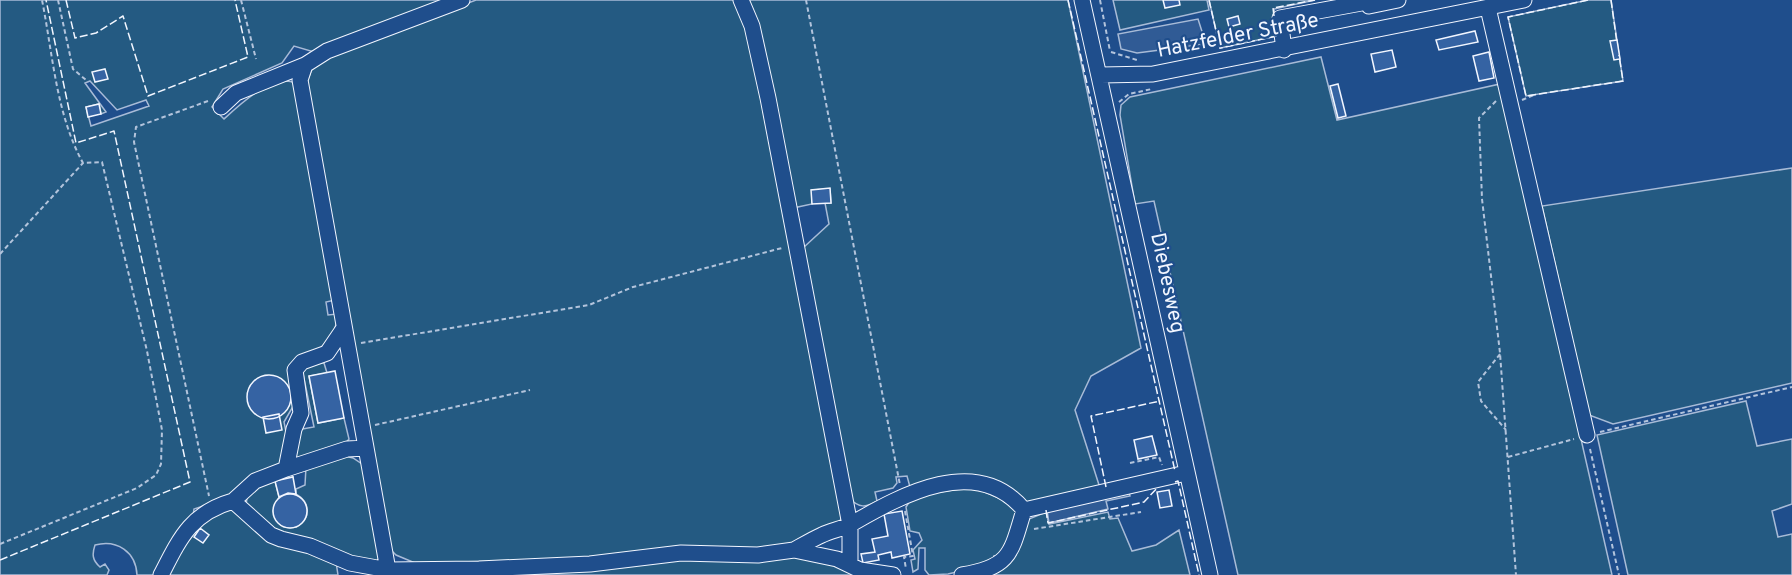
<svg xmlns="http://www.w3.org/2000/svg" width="1792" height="575" font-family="Overpass,sans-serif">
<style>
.green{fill:#245a82;stroke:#a8bbd7;stroke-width:1.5;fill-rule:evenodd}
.parking{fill:#305b95;stroke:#a8bbd7;stroke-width:1.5}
.building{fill:#3563a3;stroke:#f2f6ff;stroke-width:1.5}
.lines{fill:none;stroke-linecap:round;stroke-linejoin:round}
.minor-casing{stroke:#f2f6ff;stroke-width:17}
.path{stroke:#b3c4dc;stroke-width:2;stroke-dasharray:4.5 3;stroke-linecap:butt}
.minor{stroke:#1f4e8c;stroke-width:15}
.fence{stroke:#f2f6ff;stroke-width:1.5;stroke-dasharray:8 3;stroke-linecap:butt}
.labels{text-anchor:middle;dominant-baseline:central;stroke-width:4.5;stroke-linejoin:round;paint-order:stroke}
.street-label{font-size:21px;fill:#f2f6ff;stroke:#1f4e8c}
</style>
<rect width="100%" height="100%" fill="#1f4e8c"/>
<path class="green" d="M0 0H445L314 52 294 46 282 63 223 89 212 107 224 119C239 105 273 73 295 83L335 300 326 302 328 315 337 314C338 338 319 352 300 358L295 403 284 422 287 437 282 464 227 498 194 509 193 516 156 575H137C136 552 117 539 95 545 92 554 92 560 100 567L105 564 109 570 107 575H0ZM90 81 117 110 146 100 149 106 91 126 86 107 99 104 101 114 106 112 85 83Z
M476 0H736L746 24 843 515 838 524 790 545 755 550 581 559 415 563 396 555 390 549 307 82 312 69 326 57Z
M749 0H1068L1141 348 1091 376 1075 410 1100 488 1027 503 996 485 910 487 907 476 896 477 897 483 893 488 875 492 877 501C866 508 859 508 849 498L803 248 829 224 825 203H831L830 189 812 190V204L793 208Z
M1113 0H1207L1209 10 1120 30Z
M1209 0H1315L1274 9 1277 36 1220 48Z
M1588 0H1611L1623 81 1526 96 1508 17Z
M1321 57 1337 120 1500 84 1612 575H1238L1154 201 1135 204 1120 115 1121 105 1130 97Z
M1792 168V383L1613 424 1589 415 1542 206Z
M317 362 324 363 327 373 309 376 318 423 344 418 349 439 345 444 292 460 297 430 314 427 302 369Z
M1746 401 1757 446 1792 439V504L1772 511 1778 537 1792 534V575H1628L1597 435Z
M341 455 353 458 365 466 381 563 360 560 276 534 246 505 248 492 290 472 293 477 275 481 279 497 273 511C275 523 284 530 296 527 311 519 311 503 296 494V489L305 485 306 467Z
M973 487 1015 505 1018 522 1001 555 994 556 995 563 948 574 929 575 925 570V548H919L918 569 913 572 911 560 915 559 913 550 922 540 919 533 910 531 906 507 913 496Z
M228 509 239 511 336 562 338 575H165L200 521Z
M1046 512 1049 524 1108 512 1110 519 1118 518 1132 551 1156 545 1179 530 1190 575H979L992 572 1029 519Z
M802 557 869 575H429L676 558Z"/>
<path class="parking" d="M1198 19 1206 44 1137 53 1121 49 1118 34Z
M1129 492 1130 496 1106 501 1108 509 1049 523 1047 510Z"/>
<path class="building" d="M1163 0H1179L1180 5 1165 8Z
M1238 16 1240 24 1229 27 1227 19Z
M1475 31 1478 42 1439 50 1436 40Z
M1617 40 1620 59 1614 60 1610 41Z
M1392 50 1396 67 1375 72 1371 54Z
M1489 52 1494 78 1479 81 1473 56Z
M105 69 108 79 95 82 92 72Z
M1338 84 1346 116 1338 118 1330 86Z
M99 104 101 114 88 117 86 107Z
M830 188 831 203 812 204 811 190Z
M335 371 344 418 318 423 309 376Z
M247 397a22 22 0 1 1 44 0a22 22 0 1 1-44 0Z
M279 414 282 430 266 433 263 417Z
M1152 436 1157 455 1138 459 1134 440Z
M293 477 296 494 288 493 279 497 275 481Z
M1169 490 1172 506 1160 508 1157 492Z
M273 511a17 17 0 1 1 34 0a17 17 0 1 1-34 0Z
M902 511 910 554 892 558 891 552 878 555 879 560 863 563 861 554 875 552 872 539 888 536 884 514Z
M200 528 209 535 203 543 194 537Z"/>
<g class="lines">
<defs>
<path id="minor" d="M741 0 752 26 768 98 850 525V565
M1082 0 1210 575
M1488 8 1587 435
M1284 50 1280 18 1367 2 1369 6 1398 0
M305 65 300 80 388 570 479 569 590 564 681 553 758 555 794 550 837 559 860 570 893 575
M1101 75 1153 74 1524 0
M221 107 236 93 305 65 327 51 462 0
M344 328 327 353 302 362 295 370 301 413 294 429 286 469 255 481 233 501 271 535 281 539 310 546 350 563 388 570V575
M286 469 347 449 366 448
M794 550C803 545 813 539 822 535 832 530 843 529 853 523 902 495 977 453 1024 510
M161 575C180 538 191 513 233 501
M962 575C1011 567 1011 553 1024 510L1186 473"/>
</defs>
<use href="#minor" class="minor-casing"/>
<path class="path" d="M58 0 73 69 86 80
M241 0 256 59
M806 0 900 485
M1100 0 1110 51
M1111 52 1137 60
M1522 100 1534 95
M208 101 136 127 134 142 209 496
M1496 101 1479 118 1482 199 1500 353 1516 575
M1119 102 1129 94 1152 89
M0 254 83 163
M361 343 589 305 633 287 782 248
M1500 354 1478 382 1481 401 1506 430
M375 425 530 390
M1600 432 1792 387
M1590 449 1619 575
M1508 457 1574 439
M1130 463 1159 457 1162 465
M905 511 913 556 904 557 906 569
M1034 529 1141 512
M0 544 137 488 156 475 161 464 162 430 147 351 102 162 83 163C56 114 53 55 42 0"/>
<use href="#minor" class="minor"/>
<path class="fence" d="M66 0 75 38 96 33 123 16 148 96 248 57 235 0
M1068 0 1175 471
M1209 0 1220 48 1277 36V34
M1588 0 1508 17 1526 96 1623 81 1619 55
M1611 0 1617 43
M1274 16 1273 8 1315 0
M1175 482 1178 481 1199 575
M1106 487 1091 416 1160 401
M1046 510 1048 523 1144 502 1158 487
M0 560 190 482 114 131 76 143 46 0"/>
</g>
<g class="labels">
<g class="street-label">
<text transform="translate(1238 36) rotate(-11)">Hatzfelder Straße</text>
<text transform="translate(1167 283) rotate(78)">Diebesweg</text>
</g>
</g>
</svg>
